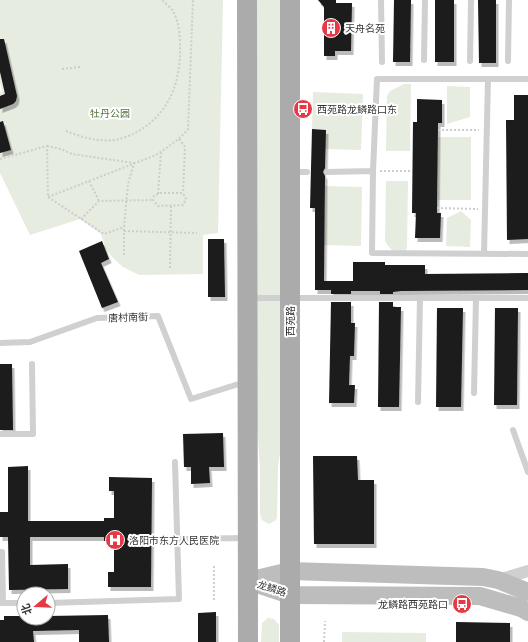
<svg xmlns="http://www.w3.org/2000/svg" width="528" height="642" font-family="Commissioner,'Noto Sans SC',sans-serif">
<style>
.green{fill:#e6ecdf}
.building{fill:#1a1a1a;filter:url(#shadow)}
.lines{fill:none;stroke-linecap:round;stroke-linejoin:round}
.path{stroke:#cdcdcd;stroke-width:2;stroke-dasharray:2 2;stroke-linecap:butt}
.service{stroke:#d0d0d0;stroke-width:6}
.minor{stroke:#d0d0d0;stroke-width:12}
.secondary{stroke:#bdbdbd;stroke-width:18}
.primary{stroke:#ababab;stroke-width:20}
.labels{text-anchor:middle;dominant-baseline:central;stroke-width:4;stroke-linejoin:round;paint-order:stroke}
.poi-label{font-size:10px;fill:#333;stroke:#fff;text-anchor:start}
.park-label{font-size:10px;fill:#56703f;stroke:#fff}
.street-label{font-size:10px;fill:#333;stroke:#fff}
</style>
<defs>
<filter id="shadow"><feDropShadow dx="2.5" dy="4" stdDeviation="0" flood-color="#0004"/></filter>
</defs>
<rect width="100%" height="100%" fill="#fff"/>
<path class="green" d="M0 0H223L218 233 203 235V274L139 275 123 267 113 258 106 249 101 234 80 219 30 235 0 173V92H2L0 82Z
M254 0H285L282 439 278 467 277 517 276 520 269 524 262 520 260 514V468L256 410Z
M404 84H411L410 151H386L387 96 390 91Z
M447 86 470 87V117L447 124Z
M313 92 363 94 361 150 325 149 326 130 312 129Z
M438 137H471V200H438Z
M386 181H408L407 249C396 255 391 251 385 241Z
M325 186 362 187 361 246 324 245Z
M461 211 471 220 470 247 446 246 447 218Z
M268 618 274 619 279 625V642H261L262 623Z
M342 632 426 633V642H342Z"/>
<path class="building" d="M318 0H336V3H352L351 51H335V56H324V7Z
M394 0H411L410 62H393Z
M435 0H454V62H435Z
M478 0H496V63H479Z
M0 39H4L17 96 16 101 13 104 0 109V96L5 94 0 72Z
M514 95H528V239L507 240 506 120H514Z
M417 99 442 100V123H438L437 213H441L440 238H415L416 213H412L413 122H417Z
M3 121 11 150 0 153V122Z
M312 129 326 130 325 168 323 172 325 176 324 281H353V262H385V265H425V274L528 273V290L401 291 393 292V294H380V291H351V294H331V290H315V208H310Z
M208 239H224L225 297H208Z
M102 241 109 259 101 263 118 302 102 308 79 251Z
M331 302H351V323H355L354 356H350L349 385H355L354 403H329Z
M379 302H393V307H401L399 407H378Z
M437 308H463L461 407H436Z
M495 308H518L517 405H494Z
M0 364H12L13 430H0Z
M223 433 224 467H209L210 483 191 484V467H184L183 434Z
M313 456H357L358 480H374V544H314Z
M28 466V521H104V518H114V491H109V477L152 478 151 587H108V572H114V541H104V537H30V565L68 564V589L9 590 8 537H0V512H8V467Z
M216 612V642H198V613Z
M108 615 109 642H79V630L33 631 34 642H0V620H4V616H24V618H48V616Z
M456 622 510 623V642H456Z"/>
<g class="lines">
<path class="path" d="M62 69 81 67
M438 130H479
M66 131C84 138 104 144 123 138 164 124 181 88 180 47 180 35 179 22 173 11 170 7 165 3 162 0
M179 139 185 147 183 193
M47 146 61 149 72 154 134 163 128 184 124 227V256
M0 159 47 146 48 197 104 234 124 227
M380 171H412
M89 181 99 201
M160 193H183L186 199 183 205 158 206 153 200 154 196Z
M158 194 161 152
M48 197 156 155C168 147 179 140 188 129L193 0
M437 208 478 209
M81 219 99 201 153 200
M124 231 197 233
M170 268 171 206
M214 600V566
M324 642 325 621"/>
<path class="service" d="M381 0 382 62
M424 60 425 0
M470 61 471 0
M508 61 509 0
M528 79H377L373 171 372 253 528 254
M293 172H307
M327 172 373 171
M484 254 488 79
M249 298H528
M0 343 30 342 97 318 158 316 191 399 245 382
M474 393 476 298
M418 402 420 298
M513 430 528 472
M0 434H33L32 364
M177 539 245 538
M0 552H2L3 603
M0 603H24
M48 603 179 599 175 462"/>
<path class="minor" d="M498 580 528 571"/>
<path class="secondary" d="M248 581 290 595 480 596 521 608 528 612
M248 581 290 571 483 577 498 580 528 592"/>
<path class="primary" d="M247 0 248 642
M290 642V0"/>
</g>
<defs>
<symbol id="building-disc" viewBox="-11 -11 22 22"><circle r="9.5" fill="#e63946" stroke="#fff"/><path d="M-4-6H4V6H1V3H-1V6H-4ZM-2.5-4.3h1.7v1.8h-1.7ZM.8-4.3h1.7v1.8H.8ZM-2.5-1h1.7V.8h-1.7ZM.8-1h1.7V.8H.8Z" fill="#fff"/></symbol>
<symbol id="bus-disc" viewBox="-11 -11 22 22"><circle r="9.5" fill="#e63946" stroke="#fff"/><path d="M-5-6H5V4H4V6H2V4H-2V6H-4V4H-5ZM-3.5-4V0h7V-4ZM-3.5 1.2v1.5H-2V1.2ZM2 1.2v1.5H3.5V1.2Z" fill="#fff"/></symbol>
<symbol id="hospital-disc" viewBox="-11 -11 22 22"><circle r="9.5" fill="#e63946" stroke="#fff"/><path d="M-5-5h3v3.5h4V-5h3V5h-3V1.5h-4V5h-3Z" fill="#fff"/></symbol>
</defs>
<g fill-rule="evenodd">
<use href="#building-disc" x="320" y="17" width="22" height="22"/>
<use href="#bus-disc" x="292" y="98" width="22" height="22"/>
<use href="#hospital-disc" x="104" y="529" width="22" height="22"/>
<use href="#bus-disc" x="451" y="593" width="22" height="22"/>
</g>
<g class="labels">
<g class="poi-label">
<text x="345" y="28">天舟名苑</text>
<text x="317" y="109">西苑路龙鳞路口东</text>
<text x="129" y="540">洛阳市东方人民医院</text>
<text x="448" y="604" text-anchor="end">龙鳞路西苑路口</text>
</g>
<g class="park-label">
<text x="110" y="113">牡丹公园</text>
</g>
<g class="street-label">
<text transform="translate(128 317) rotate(-2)">唐村南街</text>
<text transform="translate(290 321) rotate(-90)">西苑路</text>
<text transform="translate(272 588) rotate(18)">龙鳞路</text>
</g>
</g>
<g transform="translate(36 606) rotate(251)"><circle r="19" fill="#ffffff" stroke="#adadad"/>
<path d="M0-3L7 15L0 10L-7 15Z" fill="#e63946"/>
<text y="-6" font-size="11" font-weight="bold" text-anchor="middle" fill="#333333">北</text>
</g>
</svg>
